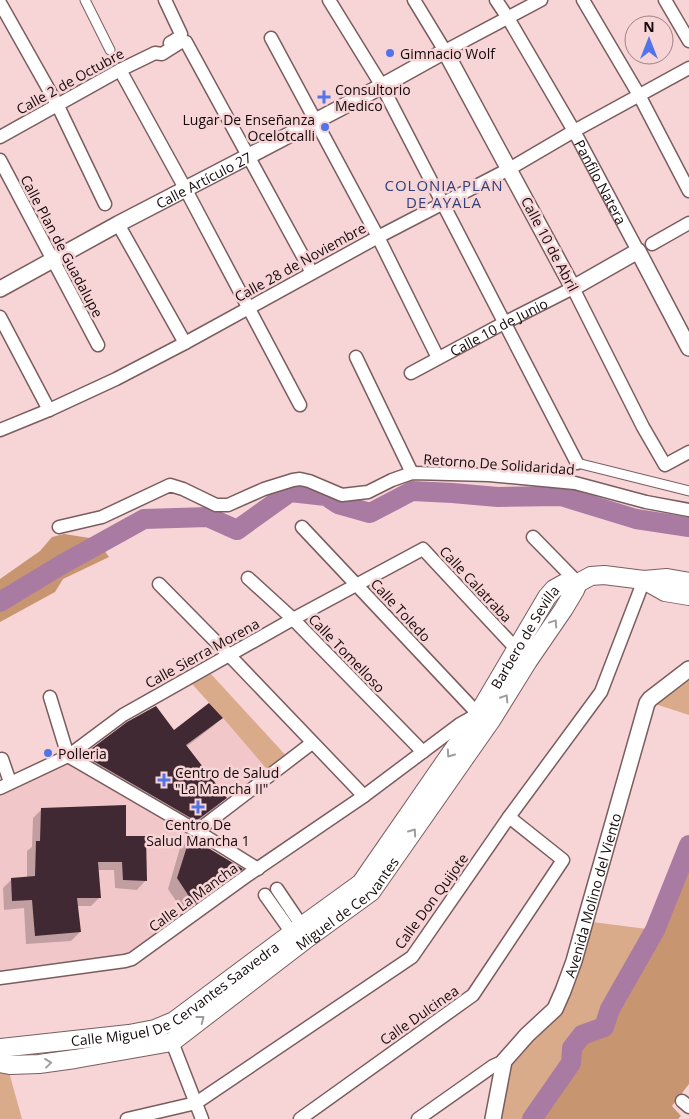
<svg xmlns="http://www.w3.org/2000/svg" width="689" height="1119" font-family="'Open Sans',sans-serif">
<style>
.built{fill:#f2c7c9}
.green{fill:#daab8b}
.forest{fill:#c89571}
.shadow{fill:#0003}
.lines{fill:none;stroke-linecap:round;stroke-linejoin:round}
.river{stroke:#a97ba2;stroke-width:20}
.building{fill:#412933}
.pedestrian-casing{stroke:#7b5d5f;stroke-width:11}
.minor-casing{stroke:#7b5d5f;stroke-width:15}
.tertiary-casing{stroke:#7b5d5f;stroke-width:18}
.secondary-casing{stroke:#7b5d5f;stroke-width:20}
.pedestrian{stroke:#fff;stroke-width:9}
.minor{stroke:#fff;stroke-width:12}
.tertiary{stroke:#fff;stroke-width:15}
.secondary{stroke:#fff;stroke-width:18}
.oneway{stroke:#a19d9d}
.poi-dot{fill:#5175e9;stroke:#f7d4d6;stroke-width:2}
.labels{text-anchor:middle;dominant-baseline:central;stroke-width:5;stroke-linejoin:round;paint-order:stroke}
.poi-label{font-size:14px;fill:#150a0b;stroke:#f7d4d6;text-anchor:start}
.street-label{font-size:14px;fill:#150a0b;stroke:#f7d4d6}
.neighbourhood-label{font-size:15px;letter-spacing:1px;fill:#2e417a;stroke:#f7d4d6}
</style>
<rect width="100%" height="100%" fill="#f7d4d6"/>
<path class="built" d="M223 718 271 774 231 803 186 745Z
M68 762 192 833 177 878 196 906 128 955 0 974V794Z"/>
<path class="green" d="M211 674 290 760 271 774 223 718 192 684Z
M689 676V715L652 703Z
M592 922 655 930 610 1009 604 1027 582 1035 572 1048 571 1063 532 1119H495L510 1062 562 1008Z
M0 1067 9 1072 22 1119H0Z"/>
<path class="forest" d="M64 534 96 539 109 557 63 579 55 592 0 622V579L40 551 52 537Z
M689 845V1084L672 1106 681 1116 678 1119H529L571 1063 572 1048 582 1035 604 1027 610 1009 655 930Z"/>
<path class="shadow" d="M222 718 212 727 186 747 225 798 215 808 186 830 74 765 84 756 128 723 173 731Z
M42 809 125 837 144 838 145 881 137 890 115 888 114 870H98L100 897 91 906H77L80 932 71 941 26 944 24 908 4 910 3 888 12 879 27 878V851L32 847 33 818Z
M191 838 241 869 231 879 184 913 168 889 180 848Z"/>
<g class="lines">
<path class="river" d="M0 602 61 565 144 519 208 517 237 530 290 492 326 496 338 504 370 513 412 491 452 493 498 497 561 496 636 519 689 527
M532 1119 571 1063 572 1048 582 1035 604 1027 610 1009 655 930 689 845"/>
</g>
<path class="building" d="M209 703 223 718 186 745 227 798 196 821 83 755 127 722 156 706 174 730Z
M126 805V836H146L147 881 123 880 122 862H98L101 898H77L81 932 35 936 32 900 12 901 11 878 35 876 36 841H40L41 808Z
M190 837 243 869 194 904 177 878Z"/>
<g class="lines">
<defs>
<path id="pedestrian" d="M85 0 110 50
M577 463 689 491"/>
<g id="minor">
<path d="M165 0 181 34 180 37 170 43"/>
<path d="M329 0 382 86 577 463"/>
<path d="M414 0 445 51 541 0"/>
<path id="s1" d="M496 0 508 18 574 131 638 251"/>
<path d="M583 0 639 95 689 191"/>
<path d="M665 0 689 41"/>
<path d="M0 3 58 106 105 204"/>
<path d="M271 38 378 237 438 358"/>
<path d="M120 70 186 190 300 405"/>
<path d="M0 137 120 70 155 53 162 54 181 42H186L312 273"/>
<path d="M0 160 98 345"/>
<path d="M118 224 185 343"/>
<path d="M652 244 689 223"/>
<path d="M0 317 49 410"/>
<path d="M356 357 412 473"/>
<path id="s2" d="M411 373 504 323 573 288 643 427 665 465 689 452"/>
<path d="M0 430 49 410 116 379 185 343 378 237 509 169 574 131 689 68"/>
<path d="M59 527 102 517 170 485 183 489 216 505H228L264 489 293 480 300 479 309 481 342 495 368 492 392 480 412 473 489 475 575 483 646 502 689 510"/>
<path d="M533 537 578 583"/>
<path d="M248 578 293 619 423 752"/>
<path d="M159 584 229 655 364 796"/>
<path d="M50 697 68 756 197 831 258 869"/>
<path d="M2 759 10 782"/>
<path d="M0 788 68 756 123 715 293 619 423 549 521 654"/>
<path d="M197 831 312 743"/>
<path d="M277 889 302 926"/>
<path d="M265 895 292 933"/>
<path d="M0 978 125 961 132 959 248 875 364 796 460 724 478 714 302 527"/>
<path d="M172 1042 202 1119"/>
<path d="M682 1101 689 1107"/>
<path d="M127 1119 196 1103 412 957 509 817 601 692 644 580"/>
<path d="M300 1119 473 995 563 860 509 817"/>
<path d="M418 1119 493 1066 504 1061"/>
</g>
<g id="tertiary">
<path id="s3" d="M0 289 118 224 249 156 382 86 445 51 573 288 638 251 689 348"/>
<path id="s4" d="M493 1119 504 1061 527 1035 555 1009 563 991 574 961 588 911 647 703 650 699 689 669"/>
</g>
<g id="secondary">
<path d="M644 580 665 592 689 596"/>
<path id="s5" d="M0 1048 129 1034 155 1029 174 1021 292 933 361 883 478 714 547 597 554 589 563 584 578 583 591 576 604 575 644 580 667 578 689 582"/>
<path id="s6" d="M0 1063 10 1065 39 1064 75 1059 172 1042 305 940 371 892 492 719 528 661 563 610 575 590 578 583"/>
</g>
</defs>
<use href="#pedestrian" class="pedestrian-casing"/>
<use href="#minor" class="minor-casing"/>
<use href="#tertiary" class="tertiary-casing"/>
<use href="#secondary" class="secondary-casing"/>
<use href="#pedestrian" class="pedestrian"/>
<use href="#minor" class="minor"/>
<use href="#tertiary" class="tertiary"/>
<use href="#secondary" class="secondary"/>
</g>
<defs><path id="oneway-chevron" d="M-2-3.5L2.5 0L-2 3.5" fill="none" stroke-width="1.6" stroke-linecap="round" stroke-linejoin="round" transform="scale(1.25)"/></defs>
<g class="oneway">
<use href="#oneway-chevron" transform="translate(554 623) rotate(-56)"/>
<use href="#oneway-chevron" transform="translate(505 698) rotate(-58)"/>
<use href="#oneway-chevron" transform="translate(450 754) rotate(125)"/>
<use href="#oneway-chevron" transform="translate(413 832) rotate(-55)"/>
<use href="#oneway-chevron" transform="translate(201 1019) rotate(-38)"/>
<use href="#oneway-chevron" transform="translate(48 1063) rotate(-7)"/>
</g>
<g class="poi-dot">
<circle cx="390" cy="53" r="5"/>
<path d="M321.5 89.5h5v5h5v5h-5v5h-5v-5h-5v-5h5z"/>
<circle cx="325" cy="127" r="5"/>
<circle cx="48" cy="753" r="5"/>
<path d="M161.5 772.5h5v5h5v5h-5v5h-5v-5h-5v-5h5z"/>
<path d="M195.5 799.5h5v5h5v5h-5v5h-5v-5h-5v-5h5z"/>
</g>
<g class="labels">
<g class="poi-label">
<text x="400" y="53">Gimnacio Wolf</text>
<text x="335" y="89">Consultorio<tspan x="335" dy="16">Medico</tspan></text>
<text x="315" y="119" text-anchor="end">Lugar De Enseñanza<tspan x="315" dy="16">Ocelotcalli</tspan></text>
<text x="58" y="753">Polleria</text>
<text x="175" y="772">Centro de Salud<tspan x="175" dy="16">"La Mancha II"</tspan></text>
<text x="198" y="824" text-anchor="middle">Centro De<tspan x="198" dy="16">Salud Mancha 1</tspan></text>
</g>
<g class="street-label">
<text transform="translate(70 81) rotate(-29)">Calle 2 de Octubre</text>
<text stroke="none"><textPath href="#s3" startOffset="231">Calle Artículo 27</textPath></text>
<text stroke="none"><textPath href="#s1" startOffset="210">Panfilo Natera</textPath></text>
<text transform="translate(550 244) rotate(62)">Calle 10 de Abril</text>
<text transform="translate(62 246) rotate(62)">Calle Plan de Guadalupe</text>
<text transform="translate(300 262) rotate(-29)">Calle 28 de Noviembre</text>
<text stroke="none"><textPath href="#s2" startOffset="99">Calle 10 de Junio</textPath></text>
<text transform="translate(499 464) rotate(4)">Retorno De Solidaridad</text>
<text transform="translate(476 584) rotate(47)">Calle Calatraba</text>
<text transform="translate(401 610) rotate(47)">Calle Toledo</text>
<text stroke="none"><textPath href="#s5" startOffset="705">Barbero de Sevilla</textPath></text>
<text transform="translate(202 653) rotate(-29)">Calle Sierra Morena</text>
<text transform="translate(347 653) rotate(46)">Calle Tomelloso</text>
<text stroke="none"><textPath href="#s4" startOffset="252">Avenida Molino del Viento</textPath></text>
<text transform="translate(193 897) rotate(-36)">Calle La Mancha</text>
<text transform="translate(431 901) rotate(-54)">Calle Don Quijote</text>
<text stroke="none"><textPath href="#s6" startOffset="398">Miguel de Cervantes</textPath></text>
<text stroke="none"><textPath href="#s5" startOffset="188">Calle Miguel De Cervantes Saavedra</textPath></text>
<text transform="translate(419 1015) rotate(-35)">Calle Dulcinea</text>
</g>
<g class="neighbourhood-label">
<text x="444" y="185">COLONIA PLAN<tspan x="444" dy="17">DE AYALA</tspan></text>
</g>
</g>
<g transform="translate(649 40)"><circle r="24" fill="#f7d4d6" stroke="#9d8385"/>
<path d="M0-4L9 19L0 12L-9 19Z" fill="#5175e9"/>
<text y="-8" font-size="14" font-weight="bold" text-anchor="middle" fill="#150a0b">N</text>
</g>
</svg>
